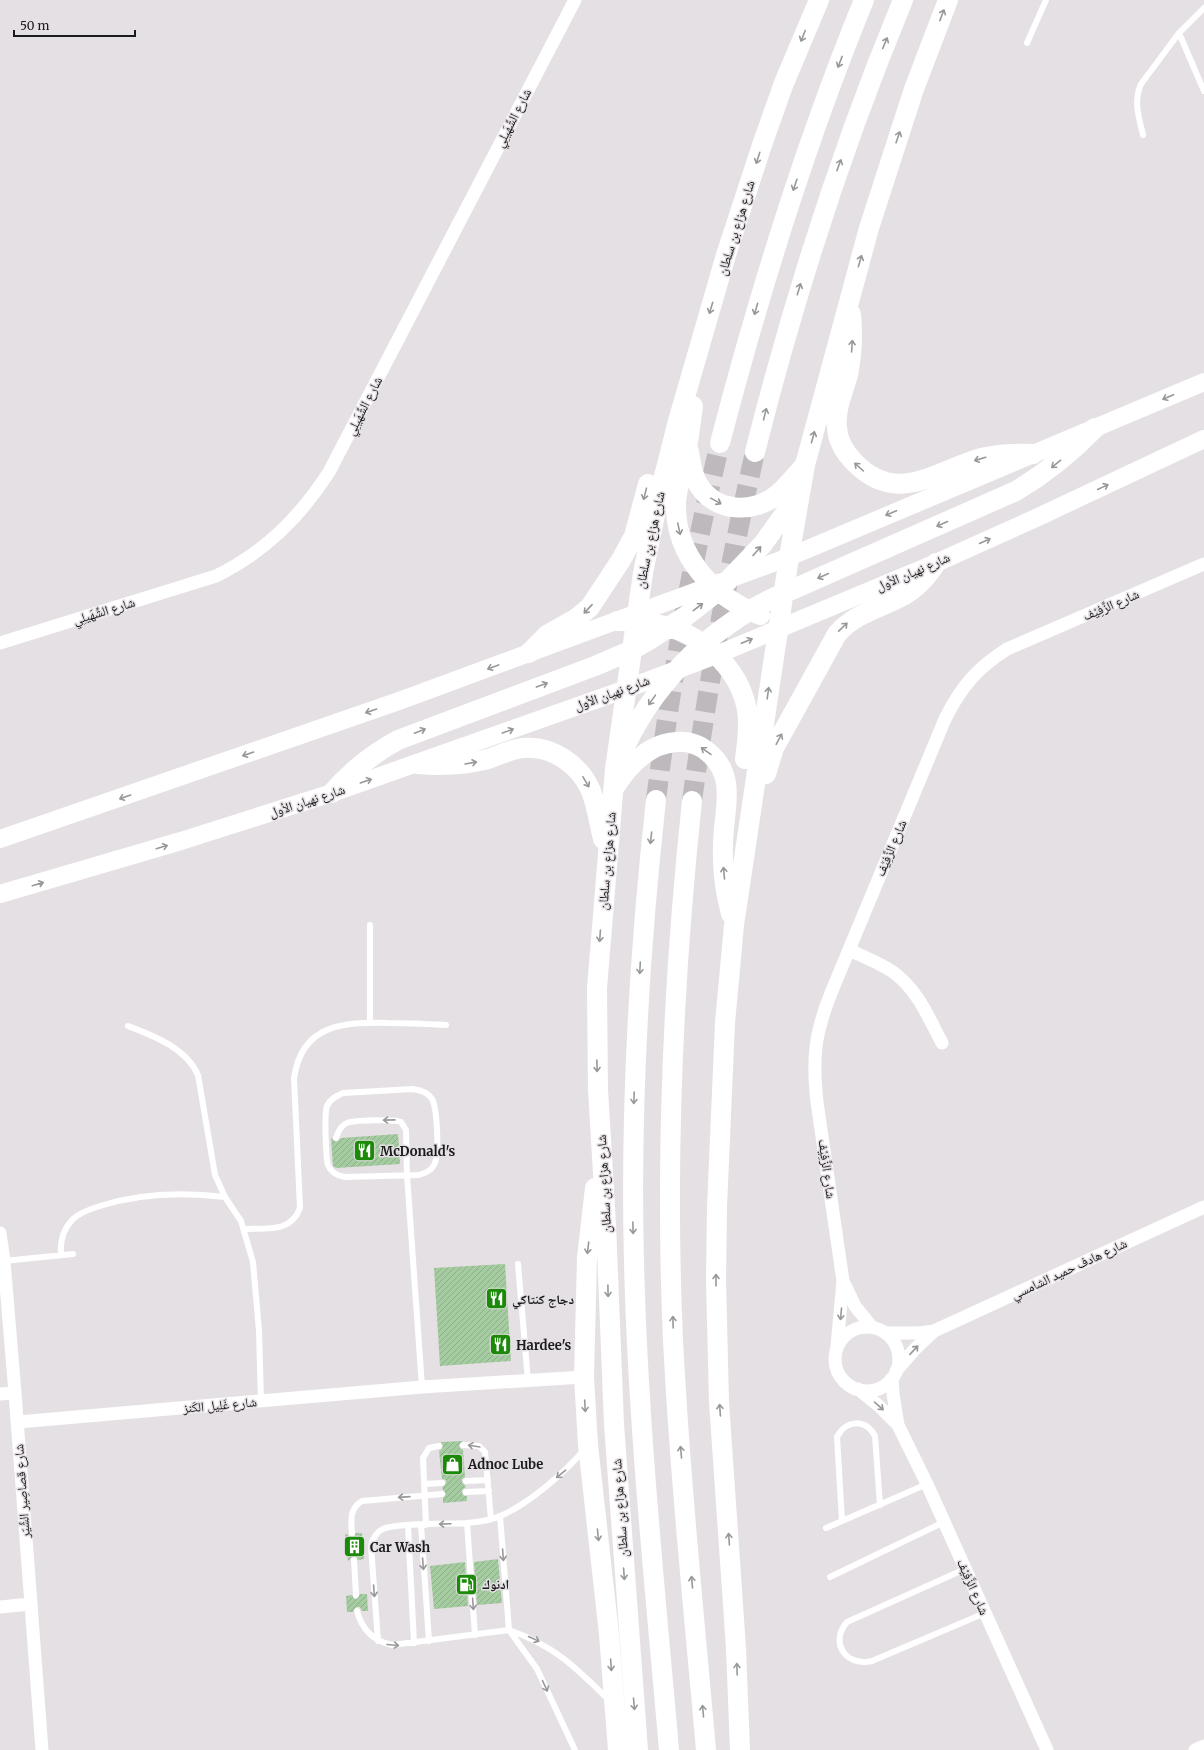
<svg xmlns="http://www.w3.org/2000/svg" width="1204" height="1750" font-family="Merriweather,'Noto Naskh Arabic',serif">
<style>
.building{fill:url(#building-hatch)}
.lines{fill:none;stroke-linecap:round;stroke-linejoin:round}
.primary-tunnel{stroke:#bdb9bc;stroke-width:20;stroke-dasharray:20 10;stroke-linecap:butt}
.lane{stroke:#fff;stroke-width:6}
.street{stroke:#fff;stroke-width:13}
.secondary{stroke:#fff;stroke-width:18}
.primary{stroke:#fff;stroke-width:20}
.oneway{stroke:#999899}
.labels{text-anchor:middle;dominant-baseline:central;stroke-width:3;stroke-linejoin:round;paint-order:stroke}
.street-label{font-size:13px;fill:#1c1b1c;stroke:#e5e0e4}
.poi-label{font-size:13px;font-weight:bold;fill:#1c1b1c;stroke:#e5e0e4;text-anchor:start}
</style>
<defs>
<pattern id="building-hatch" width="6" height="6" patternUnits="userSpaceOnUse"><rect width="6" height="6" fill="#a5cba0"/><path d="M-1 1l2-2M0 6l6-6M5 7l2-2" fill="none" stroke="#8dae89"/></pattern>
</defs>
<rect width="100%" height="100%" fill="#e5e0e4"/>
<path class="building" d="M398 1134 400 1164 336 1168 333 1166 331 1138 336 1142 341 1138Z
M505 1264 511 1361 440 1366 434 1268Z
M463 1441 459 1445 460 1448 463 1450 465 1477 462 1479V1482L466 1487 462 1490V1493L464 1496H467V1501L443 1503V1498L446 1494 442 1488 446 1483V1480L442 1479 439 1451 442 1449 443 1446 441 1442Z
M356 1533H362L364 1559 358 1560 356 1556H353L348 1561 345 1534H347L350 1538H353Z
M498 1559 502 1603 477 1605 474 1562Z
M465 1562 468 1606 434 1609 430 1566Z
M360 1594H367L368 1611H362L360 1607H356L353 1612H347L346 1596 352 1595 354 1599H357Z"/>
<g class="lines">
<path class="primary-tunnel" d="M656 800C671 680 692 561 720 443
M692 801C708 683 729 567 755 452"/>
<path class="lane" d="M1179 33 1204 91
M1027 43 1046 0
M1143 135C1139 117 1133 102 1141 84L1179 33 1204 8
M370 925V1022
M128 1026C154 1036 186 1048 198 1075L215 1175 225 1197 241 1221 253 1262 259 1331 261 1401
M413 1089C421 1090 428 1092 432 1099 437 1108 440 1156 434 1165 431 1171 425 1173 419 1175L345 1177C338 1176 331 1173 328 1165 326 1159 324 1113 327 1106 330 1099 336 1096 343 1093Z
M336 1138C338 1132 341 1125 347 1123 354 1120 395 1119 401 1122L406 1130 407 1175 422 1387
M245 1229C266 1228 291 1233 300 1208L294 1078C302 1024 343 1022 388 1023 407 1023 427 1024 446 1025
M61 1255C60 1242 63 1229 73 1219 81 1212 90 1209 100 1206 141 1193 183 1192 225 1197
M4 1261 73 1254
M518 1264 528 1381
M463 1445 479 1446 485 1452 491 1519
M466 1481 488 1480
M424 1484 442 1483
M466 1492 489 1491
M500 1516 509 1630 537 1669 575 1750
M842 1521 837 1437C846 1420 865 1418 875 1436L880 1505
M467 1523 475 1635
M421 1525 429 1641
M426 1525 423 1458 429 1448 439 1446
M408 1526 414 1643
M826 1528 927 1484
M352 1534C351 1520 349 1509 362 1501L442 1494
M354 1560 356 1595
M965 1569 847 1622C829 1643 846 1667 872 1661L985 1613
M830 1577 944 1522
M357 1611C362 1630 373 1641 392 1645L509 1630C555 1646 575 1667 609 1700
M378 1641 371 1546C373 1538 376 1532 383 1529 394 1523 451 1524 467 1523 478 1522 490 1521 500 1516 529 1504 564 1473 584 1450"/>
<path class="street" d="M0 643 216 576C265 552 300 517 329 472L575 0
M849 950C864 957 880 963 893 972 917 989 929 1018 942 1043
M0 1233 4 1261 15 1393 42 1750
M845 1285 855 1306 872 1327
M835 1359a32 32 0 1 1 64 0a32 32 0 1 1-64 0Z
M885 1333H919L934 1331
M837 1346 843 1281 817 1102C812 1058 815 1033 831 993L945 719C961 687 977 668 1007 649L1204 564
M896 1371 915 1349 934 1331 1204 1207
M892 1378 893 1394 898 1425 927 1484 1047 1750
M858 1389 879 1406 898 1425
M0 1394 15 1393
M18 1422 422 1387 584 1377
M0 1607 30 1604
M1195 1750 1204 1746"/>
<path class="secondary" d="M0 839 399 701 789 557 1204 382
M0 894 181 841 332 793 626 689 716 655 936 563 1036 518 1204 439"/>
<path class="primary" d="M851 314C853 335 852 355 848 375 843 392 835 410 837 428 838 442 845 453 855 463 898 506 935 471 981 458 998 454 1015 453 1033 454
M693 406C691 425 688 444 684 463 681 476 677 489 676 502 674 555 713 597 760 615
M720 443C759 293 805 144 864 0
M689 452C691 463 692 474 698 484 715 513 754 514 778 494 788 485 797 474 805 465
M755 452C794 297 842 147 903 0
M617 621C630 621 643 621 656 624 699 632 739 666 747 710 750 726 747 743 745 759
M529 653 547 635 577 618 590 607 621 560 634 536 648 484
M621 755C651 687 705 632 771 599L1016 491C1046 473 1071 453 1095 428
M418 764C442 766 465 765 488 759 500 755 511 749 523 748 552 745 580 765 591 791 597 806 599 823 603 839
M766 774 774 748 837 634C854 614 878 609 901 597 916 589 927 577 936 563
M613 790C627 767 647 744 676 742 688 741 700 745 709 753 738 777 723 813 723 845 722 868 725 891 731 914
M332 793C351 771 372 754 398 740L595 666 630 651 649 640 686 616 718 591 763 544 795 499
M656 800C639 954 630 1108 634 1263 638 1426 655 1588 669 1750
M692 801C673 980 665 1160 673 1340 680 1477 694 1614 706 1750
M595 1188 587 1258 584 1377 588 1445 609 1634 618 1750
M638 1750 614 1424 606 1224 598 1089 597 988 615 769 643 573 659 496 678 421 726 255 762 145 784 83 819 0
M740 1750 736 1648 719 1402 716 1280 717 1207 725 1023 734 925 789 557 805 465 869 228 914 89 948 0"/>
</g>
<defs><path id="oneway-shaft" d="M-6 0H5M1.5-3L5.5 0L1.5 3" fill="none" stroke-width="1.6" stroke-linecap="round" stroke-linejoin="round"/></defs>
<g class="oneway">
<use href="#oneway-shaft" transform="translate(942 15) rotate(-69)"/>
<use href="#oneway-shaft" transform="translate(803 36) rotate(112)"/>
<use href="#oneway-shaft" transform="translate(885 43) rotate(-67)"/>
<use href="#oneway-shaft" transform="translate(840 62) rotate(111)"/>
<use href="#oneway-shaft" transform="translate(898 137) rotate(-71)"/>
<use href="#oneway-shaft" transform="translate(758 158) rotate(108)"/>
<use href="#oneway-shaft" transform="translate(839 165) rotate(-70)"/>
<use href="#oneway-shaft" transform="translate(795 185) rotate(109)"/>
<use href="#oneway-shaft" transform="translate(860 261) rotate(-74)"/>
<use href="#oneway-shaft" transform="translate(799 289) rotate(-73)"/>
<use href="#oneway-shaft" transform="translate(711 308) rotate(107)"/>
<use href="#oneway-shaft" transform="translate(756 309) rotate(106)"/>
<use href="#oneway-shaft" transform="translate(852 346) rotate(-86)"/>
<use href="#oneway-shaft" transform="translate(1168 397) rotate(157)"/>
<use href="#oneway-shaft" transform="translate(765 414) rotate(-76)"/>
<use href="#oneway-shaft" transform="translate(813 437) rotate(-75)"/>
<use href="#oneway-shaft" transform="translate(980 459) rotate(164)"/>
<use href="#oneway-shaft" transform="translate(1056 464) rotate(141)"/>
<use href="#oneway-shaft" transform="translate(859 467) rotate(-138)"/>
<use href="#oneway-shaft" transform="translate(1103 487) rotate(-25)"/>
<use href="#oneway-shaft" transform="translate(645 494) rotate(104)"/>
<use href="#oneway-shaft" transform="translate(716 501) rotate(29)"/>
<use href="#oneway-shaft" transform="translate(891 513) rotate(157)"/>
<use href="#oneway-shaft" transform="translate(942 524) rotate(156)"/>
<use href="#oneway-shaft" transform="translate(679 529) rotate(78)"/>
<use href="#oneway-shaft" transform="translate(985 541) rotate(-24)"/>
<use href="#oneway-shaft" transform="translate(757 551) rotate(-49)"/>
<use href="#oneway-shaft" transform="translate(823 576) rotate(156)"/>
<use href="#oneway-shaft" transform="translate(698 607) rotate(-37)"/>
<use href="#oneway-shaft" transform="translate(588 609) rotate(133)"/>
<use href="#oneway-shaft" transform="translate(843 627) rotate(-44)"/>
<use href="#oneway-shaft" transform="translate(747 641) rotate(-23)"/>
<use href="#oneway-shaft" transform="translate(493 667) rotate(160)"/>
<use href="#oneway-shaft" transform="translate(542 685) rotate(-20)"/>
<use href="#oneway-shaft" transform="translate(768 693) rotate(-82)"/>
<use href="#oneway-shaft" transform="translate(652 700) rotate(125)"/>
<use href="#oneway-shaft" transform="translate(371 711) rotate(161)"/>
<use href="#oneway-shaft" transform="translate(420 731) rotate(-21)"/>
<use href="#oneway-shaft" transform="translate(508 731) rotate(-20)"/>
<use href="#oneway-shaft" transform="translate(779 739) rotate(-62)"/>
<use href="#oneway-shaft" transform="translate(706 751) rotate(-145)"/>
<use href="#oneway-shaft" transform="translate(248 754) rotate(161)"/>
<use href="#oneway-shaft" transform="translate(471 763) rotate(-10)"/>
<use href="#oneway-shaft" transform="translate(366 781) rotate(-19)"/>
<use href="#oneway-shaft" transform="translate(586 782) rotate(60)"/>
<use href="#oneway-shaft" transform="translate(125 797) rotate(161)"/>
<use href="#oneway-shaft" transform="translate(651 838) rotate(96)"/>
<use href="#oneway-shaft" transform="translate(162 847) rotate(-17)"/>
<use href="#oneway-shaft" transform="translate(724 873) rotate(-95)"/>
<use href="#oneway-shaft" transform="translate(38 884) rotate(-16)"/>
<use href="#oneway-shaft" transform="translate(600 936) rotate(94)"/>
<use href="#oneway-shaft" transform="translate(640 968) rotate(93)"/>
<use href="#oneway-shaft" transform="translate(597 1066) rotate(89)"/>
<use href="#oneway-shaft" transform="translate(634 1098) rotate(92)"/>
<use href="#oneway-shaft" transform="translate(389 1120) rotate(179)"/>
<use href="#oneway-shaft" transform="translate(633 1228) rotate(89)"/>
<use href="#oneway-shaft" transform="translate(588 1248) rotate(97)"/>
<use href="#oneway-shaft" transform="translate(716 1280) rotate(-90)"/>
<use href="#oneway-shaft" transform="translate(608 1291) rotate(89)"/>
<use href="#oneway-shaft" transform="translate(841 1314) rotate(95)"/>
<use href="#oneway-shaft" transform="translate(673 1322) rotate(-92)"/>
<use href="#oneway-shaft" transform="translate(914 1350) rotate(-47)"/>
<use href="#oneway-shaft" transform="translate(585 1406) rotate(87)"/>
<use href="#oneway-shaft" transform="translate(879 1406) rotate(41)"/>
<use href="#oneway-shaft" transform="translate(720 1410) rotate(-94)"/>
<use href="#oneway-shaft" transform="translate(474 1446) rotate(-171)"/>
<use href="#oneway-shaft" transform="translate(681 1452) rotate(-95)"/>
<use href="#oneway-shaft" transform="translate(561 1474) rotate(141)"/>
<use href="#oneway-shaft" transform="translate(404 1497) rotate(176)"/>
<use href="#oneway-shaft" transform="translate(445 1524) rotate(178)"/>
<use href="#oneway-shaft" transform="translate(598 1535) rotate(84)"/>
<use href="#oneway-shaft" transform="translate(729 1539) rotate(-94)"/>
<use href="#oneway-shaft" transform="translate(503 1555) rotate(86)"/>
<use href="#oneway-shaft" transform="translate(423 1564) rotate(86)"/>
<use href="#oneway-shaft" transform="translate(624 1574) rotate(86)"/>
<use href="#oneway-shaft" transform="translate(692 1582) rotate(-95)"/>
<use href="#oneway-shaft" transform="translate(374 1591) rotate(86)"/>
<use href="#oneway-shaft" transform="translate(473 1604) rotate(86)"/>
<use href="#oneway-shaft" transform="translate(534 1639) rotate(25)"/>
<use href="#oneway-shaft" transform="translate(393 1645) rotate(5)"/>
<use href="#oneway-shaft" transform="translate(611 1665) rotate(86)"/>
<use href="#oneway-shaft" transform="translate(737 1669) rotate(-92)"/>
<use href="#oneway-shaft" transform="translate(545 1686) rotate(65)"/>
<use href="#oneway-shaft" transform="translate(634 1704) rotate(85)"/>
<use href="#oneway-shaft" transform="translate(703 1711) rotate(-95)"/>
</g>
<defs>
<symbol id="restaurant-square" viewBox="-11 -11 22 22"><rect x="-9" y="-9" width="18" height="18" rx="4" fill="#1b8a08" stroke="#e5e0e4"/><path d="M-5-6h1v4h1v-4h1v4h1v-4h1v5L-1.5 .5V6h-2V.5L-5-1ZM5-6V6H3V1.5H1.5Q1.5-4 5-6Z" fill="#fff"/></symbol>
<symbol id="shop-square" viewBox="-11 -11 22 22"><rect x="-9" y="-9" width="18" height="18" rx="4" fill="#1b8a08" stroke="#e5e0e4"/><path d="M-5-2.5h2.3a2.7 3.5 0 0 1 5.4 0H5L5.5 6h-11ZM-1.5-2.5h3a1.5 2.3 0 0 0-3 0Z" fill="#fff"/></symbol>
<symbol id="building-square" viewBox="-11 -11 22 22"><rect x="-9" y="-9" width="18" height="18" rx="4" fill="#1b8a08" stroke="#e5e0e4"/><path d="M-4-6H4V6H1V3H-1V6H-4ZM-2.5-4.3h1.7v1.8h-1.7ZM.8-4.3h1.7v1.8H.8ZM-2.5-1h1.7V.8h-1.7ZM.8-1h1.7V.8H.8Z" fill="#fff"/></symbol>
<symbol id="fuel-square" viewBox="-11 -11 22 22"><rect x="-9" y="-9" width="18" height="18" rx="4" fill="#1b8a08" stroke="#e5e0e4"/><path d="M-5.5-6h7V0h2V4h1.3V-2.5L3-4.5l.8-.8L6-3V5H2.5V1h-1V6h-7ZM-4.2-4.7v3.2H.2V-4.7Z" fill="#fff"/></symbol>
</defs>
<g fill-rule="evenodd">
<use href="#restaurant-square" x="352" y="1138" width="25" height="25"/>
<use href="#restaurant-square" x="484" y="1286" width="25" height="25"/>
<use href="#restaurant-square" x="488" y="1332" width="25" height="25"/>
<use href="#shop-square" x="440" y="1452" width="25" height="25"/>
<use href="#building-square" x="342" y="1534" width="25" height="25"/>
<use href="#fuel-square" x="454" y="1572" width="25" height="25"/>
</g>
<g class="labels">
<g class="street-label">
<text transform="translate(513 118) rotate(-63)">شارع الشِّهَيلِي</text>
<text transform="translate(736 228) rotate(-73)">شارع هزاع بن سلطان</text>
<text transform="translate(364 406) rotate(-63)">شارع الشِّهَيلِي</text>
<text transform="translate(650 540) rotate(-78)">شارع هزاع بن سلطان</text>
<text transform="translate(913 572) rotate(-23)">شارع نهيان الأول</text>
<text transform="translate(1111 605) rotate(-23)">شارع الزَّفِيْف</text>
<text transform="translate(104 611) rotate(-17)">شارع الشِّهَيلِي</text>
<text transform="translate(612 693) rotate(-20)">شارع نهيان الأول</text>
<text transform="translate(307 801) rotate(-18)">شارع نهيان الأول</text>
<text transform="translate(891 848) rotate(-67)">شارع الزَّفِيْف</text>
<text transform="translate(607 861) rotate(-85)">شارع هزاع بن سلطان</text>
<text transform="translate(827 1169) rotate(82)">شارع الزَّفِيْف</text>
<text transform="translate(604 1184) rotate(-93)">شارع هزاع بن سلطان</text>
<text transform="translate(1069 1269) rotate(-25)">شارع هادف حميد الشامسي</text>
<text transform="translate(220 1405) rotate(-5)">شارع غَلِيل الكَنز</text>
<text transform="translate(22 1491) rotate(-94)">شارع قصاصِير الشِّيَر</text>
<text transform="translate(620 1508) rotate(-94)">شارع هزاع بن سلطان</text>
<text transform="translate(973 1587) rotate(66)">شارع الزَّفِيْف</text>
</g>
<g class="poi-label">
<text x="380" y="1151">McDonald's</text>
<text x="512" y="1299">دجاج كنتاكي</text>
<text x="516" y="1345">Hardee's</text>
<text x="468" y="1464">Adnoc Lube</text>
<text x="370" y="1547">Car Wash</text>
<text x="482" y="1584">ادنوك</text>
</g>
</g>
<path d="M14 30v6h121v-6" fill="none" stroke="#1c1b1c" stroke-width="2"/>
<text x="20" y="30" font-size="12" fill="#1c1b1c" stroke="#e5e0e4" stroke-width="3" paint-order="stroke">50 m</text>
</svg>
